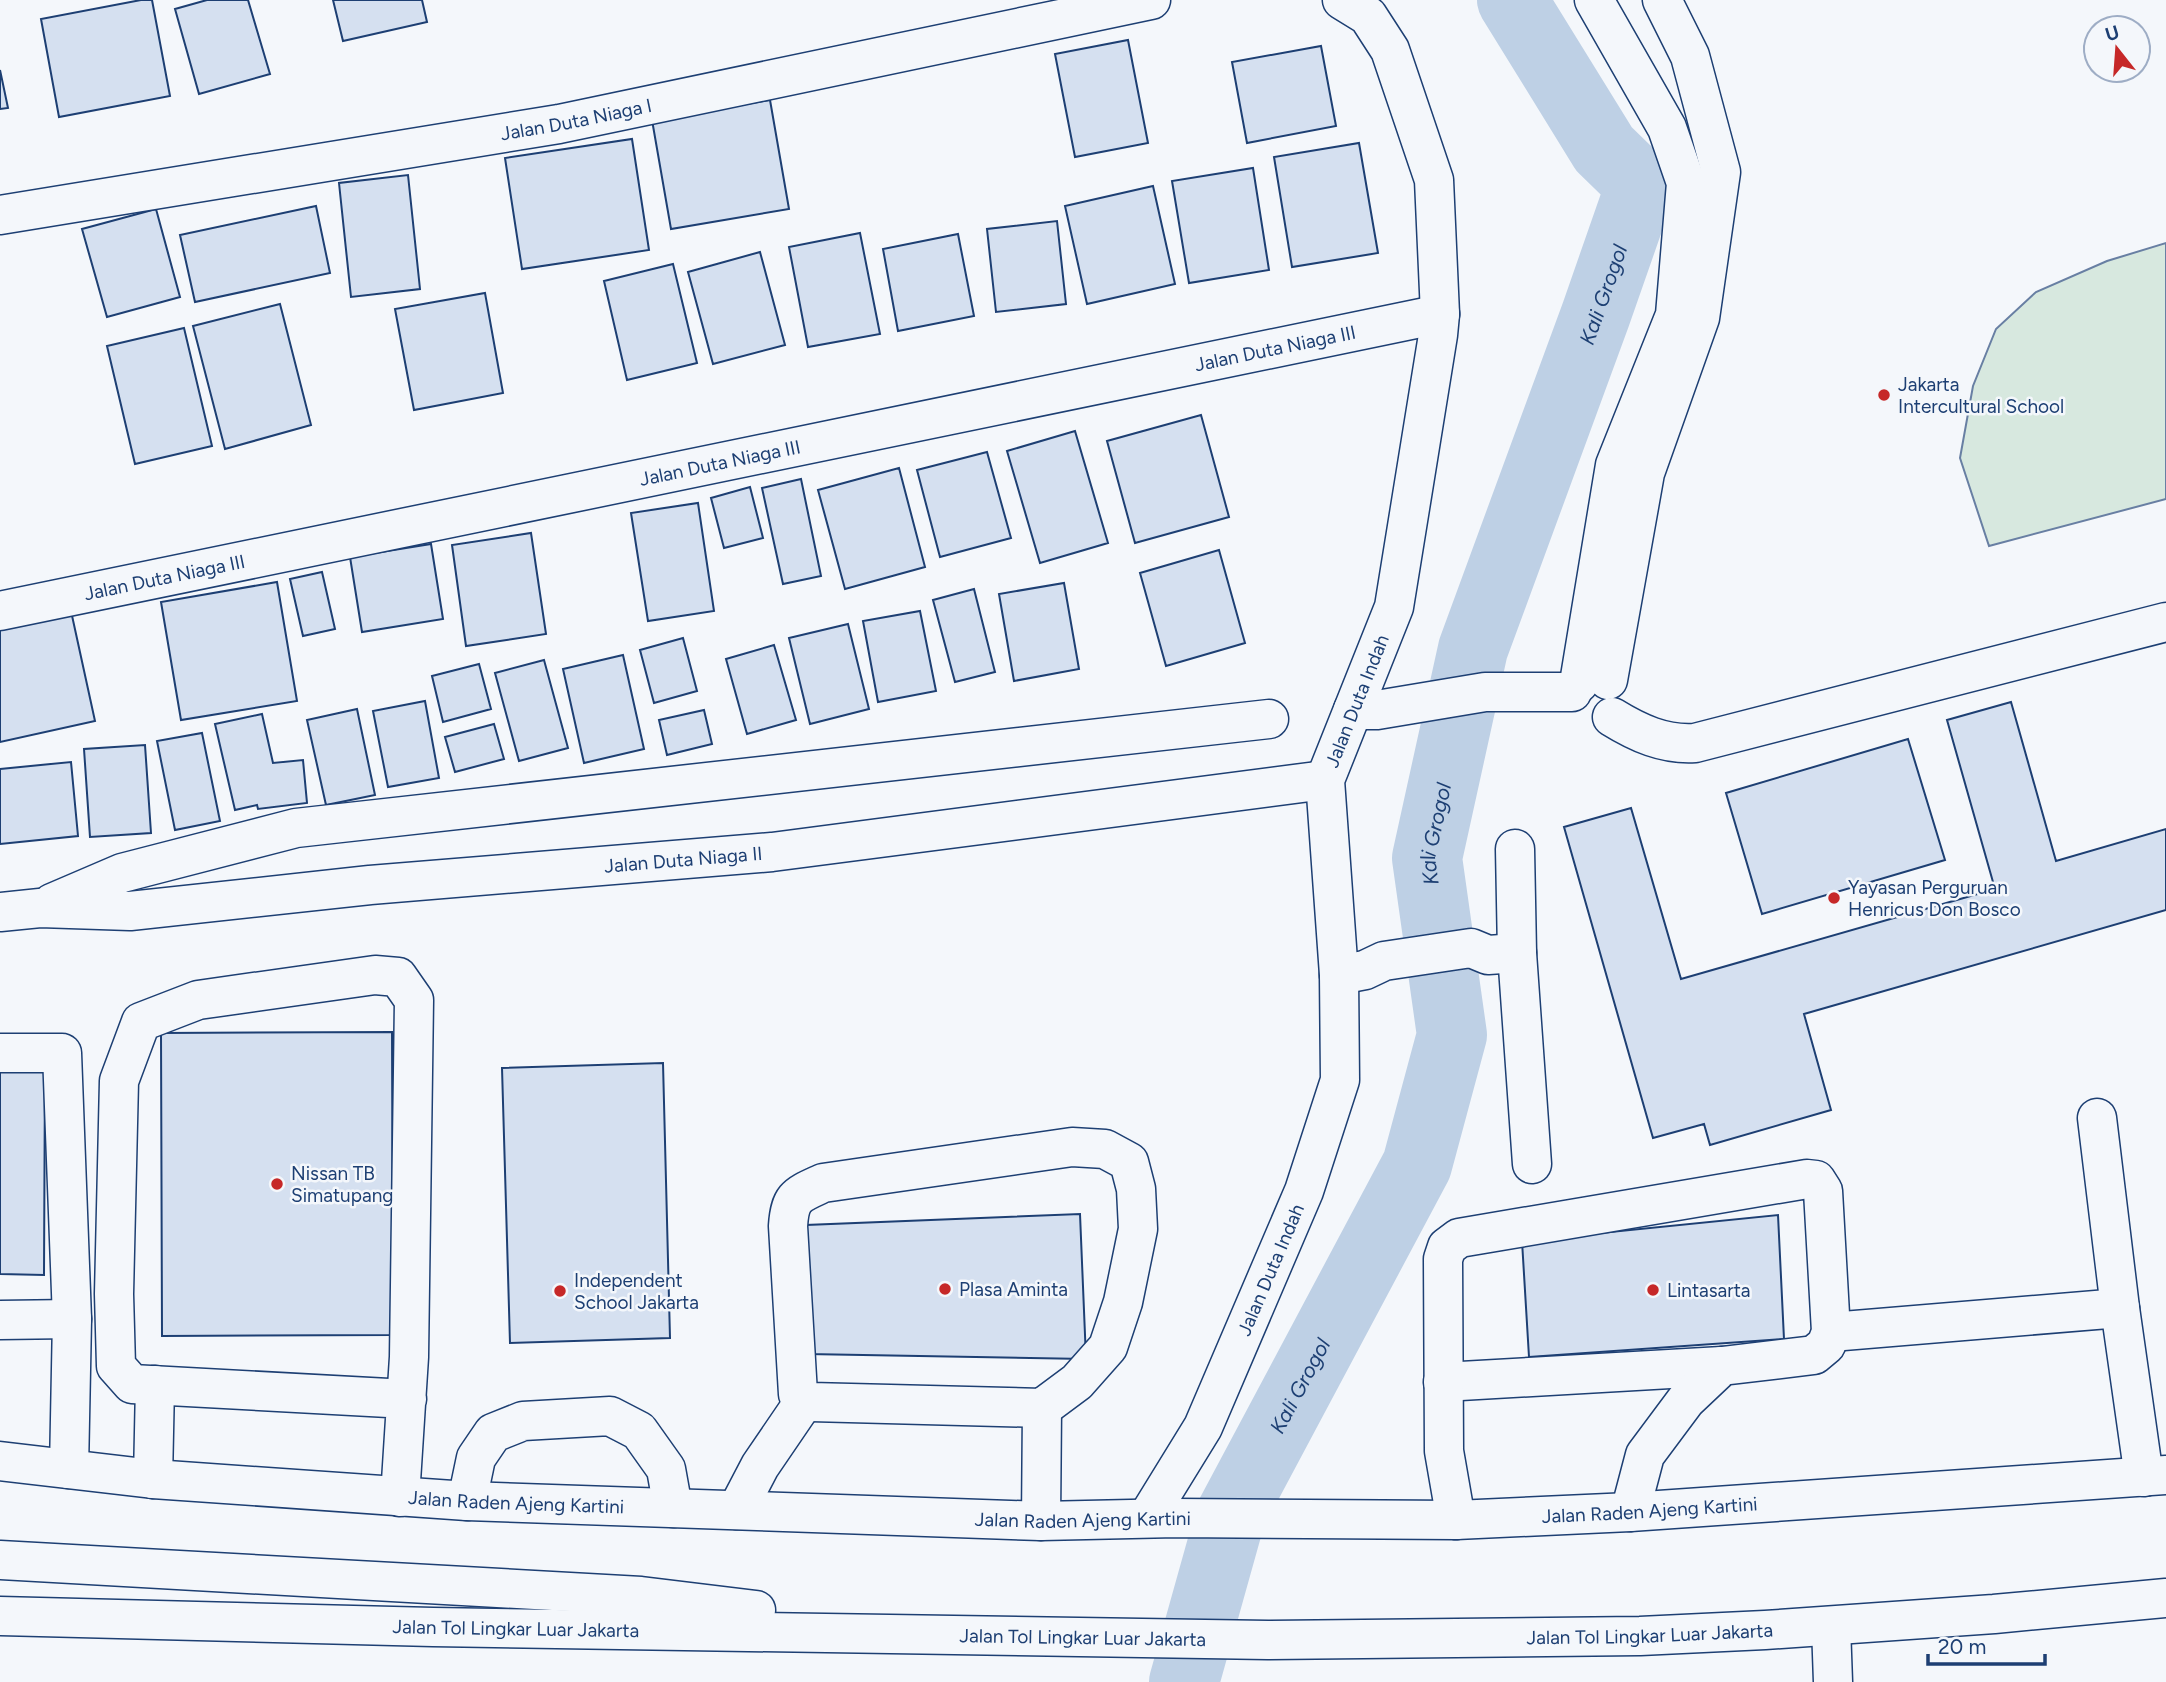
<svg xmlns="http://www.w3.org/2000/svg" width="2166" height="1682" font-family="Figtree,sans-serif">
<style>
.green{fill:#d7e8df;stroke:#687fa3;stroke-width:2}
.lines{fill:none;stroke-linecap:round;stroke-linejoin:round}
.river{stroke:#bed0e5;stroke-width:70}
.building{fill:#d5e0f0;stroke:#1d3f73;stroke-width:2}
.minor-casing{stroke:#1d3f73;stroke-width:41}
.highway-casing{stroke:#1d3f73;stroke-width:41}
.minor{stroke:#f4f7fb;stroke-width:38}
.highway{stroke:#f4f7fb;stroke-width:38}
.poi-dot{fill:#c62828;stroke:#f4f7fb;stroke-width:2.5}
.labels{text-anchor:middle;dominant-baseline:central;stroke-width:5;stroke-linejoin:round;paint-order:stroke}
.street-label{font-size:19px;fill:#1d3f73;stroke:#f4f7fb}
.poi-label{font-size:19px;fill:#1d3f73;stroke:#f4f7fb;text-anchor:start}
.water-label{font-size:21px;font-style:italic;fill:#1d3f73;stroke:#f4f7fb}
</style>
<rect width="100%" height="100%" fill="#f4f7fb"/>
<path class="green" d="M2166 243V499L1989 546 1960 458 1973 386 1996 329 2036 292 2107 261Z"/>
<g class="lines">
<path class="river" id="s1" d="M1184 1682 1231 1514 1417 1165 1452 1035 1427 858 1473 649 1596 314 1641 185 1604 149 1512 0"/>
</g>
<path class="building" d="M141 0H152L170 96 59 117 41 19Z
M207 0H248L270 74 199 94 175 9Z
M333 0H422L427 22 343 41Z
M1128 40 1148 143 1075 157 1055 54Z
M1321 46 1336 126 1247 143 1232 62Z
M0 70 8 108 0 109Z
M770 100 789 209 671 229 652 120Z
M632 139 649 250 522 269 505 158Z
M1359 143 1378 253 1292 267 1274 157Z
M1253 168 1269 270 1189 283 1172 181Z
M408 175 420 289 351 297 339 183Z
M1153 186 1175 284 1087 304 1065 206Z
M316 206 330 273 195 302 180 235Z
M156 209 180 297 107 317 82 229Z
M1057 221 1066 304 996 312 987 229Z
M860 233 880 334 808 347 789 247Z
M958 234 974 316 898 331 883 249Z
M760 252 785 345 713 364 688 272Z
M673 264 697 363 627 380 604 281Z
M485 293 503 393 414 410 395 309Z
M280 304 311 425 225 449 193 326Z
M184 328 212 446 135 464 107 346Z
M1201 415 1229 517 1135 543 1107 441Z
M1075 431 1108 543 1040 563 1007 451Z
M987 452 1011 538 940 557 917 470Z
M899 468 925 567 845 589 818 490Z
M801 479 821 576 783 584 762 488Z
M750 487 763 538 724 548 711 498Z
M698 503 714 611 648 621 631 513Z
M531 533 546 634 466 646 452 545Z
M431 544 443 619 362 632 350 557Z
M1219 550 1245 643 1166 666 1140 573Z
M322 572 335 629 303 636 290 579Z
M277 582 297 701 181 720 161 602Z
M1064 583 1079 669 1014 681 999 594Z
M974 589 995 672 955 682 933 600Z
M71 611 95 721 0 742V627Z
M920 611 936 691 878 702 863 621Z
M848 624 869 709 810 724 789 638Z
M683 638 697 691 654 703 640 650Z
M774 645 796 720 747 734 726 659Z
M623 655 644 749 584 763 563 669Z
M544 660 568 748 519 761 495 673Z
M479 664 491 709 443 722 432 676Z
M425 701 439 778 388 787 373 711Z
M2011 702 2056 861 2166 829V910L1804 1014 1831 1110 1710 1145 1704 1124 1653 1138 1564 827 1631 808 1681 979 1995 889 1947 720Z
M357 709 375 795 326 805 307 720Z
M704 710 712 744 667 755 659 720Z
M262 714 273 763 303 760 307 803 258 809 257 805 235 810 215 724Z
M494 724 504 759 455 772 445 737Z
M202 733 220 821 175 830 157 741Z
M1908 739 1945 860 1762 914 1726 793Z
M145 745 151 833 90 837 84 749Z
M71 762 78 836 0 844V769Z
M392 1032 393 1335 162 1336 161 1033Z
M663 1063 670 1338 510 1343 502 1068Z
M0 1064H45L44 1275 0 1274Z
M1080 1214 1086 1359 807 1354 806 1225Z
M1778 1215 1784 1339 1529 1357 1522 1241Z"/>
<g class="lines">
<defs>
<g id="minor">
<path id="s2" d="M0 215 559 124 1151 0"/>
<path id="s3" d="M0 611 1440 314"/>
<path d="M1608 680 1645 473 1700 318 1721 172 1690 56 1662 0"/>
<path d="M1579 683 1615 465 1675 315 1686 183 1667 128 1594 0"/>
<path d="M1353 710H1377L1485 692H1572"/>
<path d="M1612 717C1638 733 1664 745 1695 743L2166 622"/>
<path d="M1515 849 1517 953 1532 1164"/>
<path d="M52 903 122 873 296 828 1269 719"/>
<path id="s4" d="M0 912 40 908 130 911 370 885 772 852 1325 780"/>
<path d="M1339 975 1365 970 1384 961 1471 948 1488 955 1517 953"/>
<path d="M0 1053H62L72 1319 69 1469"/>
<path d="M2097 1118 2120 1308 2144 1477"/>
<path d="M1072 1147 1105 1149 1129 1162 1136 1189 1138 1229 1123 1302 1108 1347 1077 1382 1042 1408 811 1402 805 1400 798 1394 788 1226C790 1196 797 1195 823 1183Z"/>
<path d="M0 1320 72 1319"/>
<path d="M1831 1332 2120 1308"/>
<path d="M1443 1382 1722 1366"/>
<path d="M153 1479 155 1385"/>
<path d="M400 1497 409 1357 414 1000 398 977 375 975 198 1000 141 1022 119 1081 114 1294 116 1366 132 1384 407 1399"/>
<path d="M467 1501 476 1458 493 1433 523 1421 610 1416 639 1431 666 1469 673 1508"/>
<path d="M737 1510 760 1466 805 1400"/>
<path id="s5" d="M1147 1518 1203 1427 1304 1191 1340 1080 1339 975 1325 780 1394 607 1438 335 1440 314 1434 180 1390 50 1368 16 1342 0"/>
<path d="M1456 1520 1444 1451 1443 1259 1447 1247 1459 1238 1807 1179 1816 1180 1823 1191 1831 1332 1826 1345 1814 1355 1722 1366 1686 1400 1645 1455 1630 1512"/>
<path d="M1041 1521 1042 1408"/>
</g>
<g id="highway">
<path id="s6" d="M0 1461 153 1479 467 1501 1041 1521 1176 1518 1456 1520 1630 1512 2166 1475"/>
<path d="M0 1560 641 1596 756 1610"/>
<path id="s7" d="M0 1616 433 1627 1268 1640 1640 1636 1765 1630 1994 1614 2166 1598"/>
<path d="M1831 1626 1833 1682"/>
</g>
</defs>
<use href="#minor" class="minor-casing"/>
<use href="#highway" class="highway-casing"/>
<use href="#minor" class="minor"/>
<use href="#highway" class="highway"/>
</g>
<g class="poi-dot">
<circle cx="1884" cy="395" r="7"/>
<circle cx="1834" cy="898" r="7"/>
<circle cx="277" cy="1184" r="7"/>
<circle cx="945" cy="1289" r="7"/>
<circle cx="1653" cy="1290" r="7"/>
<circle cx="560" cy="1291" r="7"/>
</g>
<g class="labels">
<g class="street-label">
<text stroke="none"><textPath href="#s2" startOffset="584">Jalan Duta Niaga I</textPath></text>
<text stroke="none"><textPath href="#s3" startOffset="1302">Jalan Duta Niaga III</textPath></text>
<text stroke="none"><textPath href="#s3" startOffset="735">Jalan Duta Niaga III</textPath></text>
<text stroke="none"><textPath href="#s3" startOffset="168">Jalan Duta Niaga III</textPath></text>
<text stroke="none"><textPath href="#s5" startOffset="866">Jalan Duta Indah</textPath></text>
<text stroke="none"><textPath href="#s4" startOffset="686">Jalan Duta Niaga II</textPath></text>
<text stroke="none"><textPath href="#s5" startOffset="278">Jalan Duta Indah</textPath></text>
<text stroke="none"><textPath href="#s6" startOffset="518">Jalan Raden Ajeng Kartini</textPath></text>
<text stroke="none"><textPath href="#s6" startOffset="1652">Jalan Raden Ajeng Kartini</textPath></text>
<text stroke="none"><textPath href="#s6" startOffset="1085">Jalan Raden Ajeng Kartini</textPath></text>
<text stroke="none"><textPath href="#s7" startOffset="516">Jalan Tol Lingkar Luar Jakarta</textPath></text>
<text stroke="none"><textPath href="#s7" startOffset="1650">Jalan Tol Lingkar Luar Jakarta</textPath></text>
<text stroke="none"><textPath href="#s7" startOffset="1083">Jalan Tol Lingkar Luar Jakarta</textPath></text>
</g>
<g class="poi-label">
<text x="1898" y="384">Jakarta<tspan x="1898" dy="22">Intercultural School</tspan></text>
<text x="1848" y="887">Yayasan Perguruan<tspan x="1848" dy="22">Henricus Don Bosco</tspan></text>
<text x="291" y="1173">Nissan TB<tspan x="291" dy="22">Simatupang</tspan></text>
<text x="574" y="1280">Independent<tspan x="574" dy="22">School Jakarta</tspan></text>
<text x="959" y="1289">Plasa Aminta</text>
<text x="1667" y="1290">Lintasarta</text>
</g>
<g class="water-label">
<text stroke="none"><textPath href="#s1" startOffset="1475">Kali Grogol</textPath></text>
<text stroke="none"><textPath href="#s1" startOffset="908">Kali Grogol</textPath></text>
<text stroke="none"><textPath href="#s1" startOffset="320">Kali Grogol</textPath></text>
</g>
</g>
<g transform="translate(2117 49) rotate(343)"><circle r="33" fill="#f4f7fb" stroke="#9eadc5" stroke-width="2"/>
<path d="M0-5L12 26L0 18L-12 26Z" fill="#c62828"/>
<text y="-10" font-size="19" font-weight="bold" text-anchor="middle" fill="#1d3f73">U</text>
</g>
<path d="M1928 1654v10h117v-10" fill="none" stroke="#1d3f73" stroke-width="3.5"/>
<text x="1938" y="1654" font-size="21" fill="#1d3f73" stroke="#f4f7fb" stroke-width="5" paint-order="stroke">20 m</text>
</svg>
